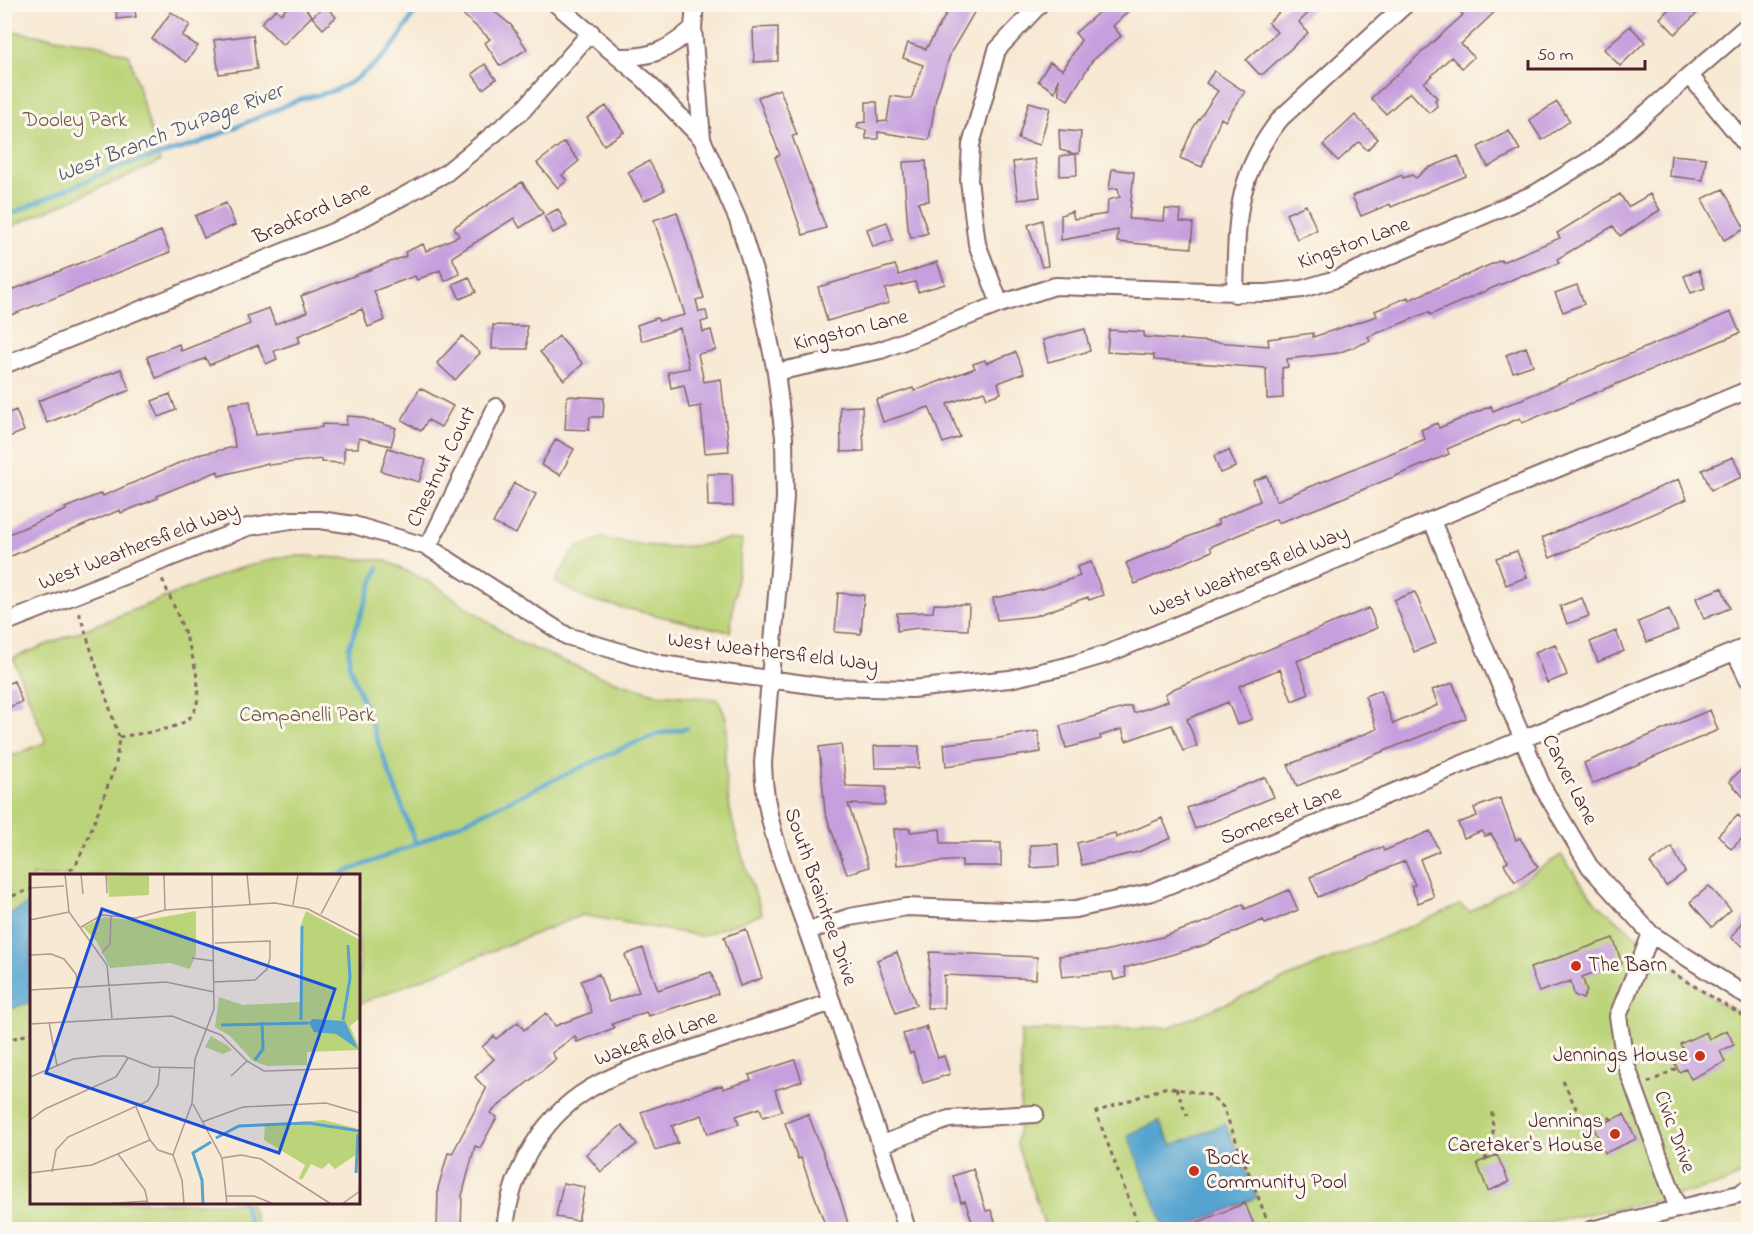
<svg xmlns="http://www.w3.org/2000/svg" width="1753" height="1234" font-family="'Indie Flower',sans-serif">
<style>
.green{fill:#bcd479;stroke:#837a52;stroke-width:1.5}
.water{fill:#55a4cf;stroke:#50627d;stroke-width:1.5}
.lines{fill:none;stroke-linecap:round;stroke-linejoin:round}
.stream{stroke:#55a4cf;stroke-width:4.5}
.building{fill:#c6a0de}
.minor-casing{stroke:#876666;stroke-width:20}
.path{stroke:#876666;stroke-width:3;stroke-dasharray:4.5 4.5;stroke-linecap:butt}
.minor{stroke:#fff;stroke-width:16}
.poi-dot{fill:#c8321e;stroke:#fbf7ec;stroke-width:2}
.labels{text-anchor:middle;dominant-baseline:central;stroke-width:6;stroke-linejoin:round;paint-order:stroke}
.park-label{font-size:21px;fill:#6c5542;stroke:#fbf7ec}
.street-label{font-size:21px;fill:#4a1f2b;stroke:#fbf7ec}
.poi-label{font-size:21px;fill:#4a1f2b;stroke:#fbf7ec;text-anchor:start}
.water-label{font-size:22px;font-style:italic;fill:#4e546d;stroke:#fbf7ec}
.inset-river{fill:none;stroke:#55a4cf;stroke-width:3}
.inset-road{fill:none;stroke:#b29890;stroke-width:1.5}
.view{fill:#1d4ed8;fill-opacity:0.15;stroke:#1d4ed8;stroke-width:3}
.inset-edge{fill:none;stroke:#4a1f2b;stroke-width:3}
</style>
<rect width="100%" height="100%" fill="#fbf7ec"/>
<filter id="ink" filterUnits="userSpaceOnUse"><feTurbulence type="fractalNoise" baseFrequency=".0167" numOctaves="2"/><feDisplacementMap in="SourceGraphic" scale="12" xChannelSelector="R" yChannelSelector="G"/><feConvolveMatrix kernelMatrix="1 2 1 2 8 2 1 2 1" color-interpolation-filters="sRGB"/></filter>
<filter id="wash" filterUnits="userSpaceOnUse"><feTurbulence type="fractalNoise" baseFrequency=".008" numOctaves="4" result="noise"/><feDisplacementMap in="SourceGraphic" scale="24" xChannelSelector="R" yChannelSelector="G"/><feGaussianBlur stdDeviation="1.35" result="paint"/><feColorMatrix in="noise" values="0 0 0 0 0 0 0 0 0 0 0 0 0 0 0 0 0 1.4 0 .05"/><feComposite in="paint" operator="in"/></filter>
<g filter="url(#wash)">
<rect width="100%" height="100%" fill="#f7e9d3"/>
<path class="green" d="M4 30 100 45 129 55 160 162 5 229Z
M602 538C635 544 667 550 700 545 719 542 720 538 742 540L730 632 589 600 555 582 575 549Z
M304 556 384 560 433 584 516 641 599 676 658 694 717 699C734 726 724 732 725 761 725 815 745 864 762 914L701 936 582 915 359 1004 358 876H32V1202L250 1203 259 1229 5 1230V759L46 742 13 658 234 570 281 557Z
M1561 855 1596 903 1713 999 1748 1018V1170L1723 1184 1650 1202 1512 1229H1046L1017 1145 1021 1097V1031L1170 1027 1460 905 1470 912Z"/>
<path class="water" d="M31 902V1002L5 1011V917Z
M1159 1121 1172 1145 1225 1124 1257 1197 1181 1229H1165L1128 1135Z"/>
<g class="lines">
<path class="stream" d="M4 217 115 168 197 144 298 100 333 91 353 81 378 62 397 41 420 4
M378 568 349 647V664L416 844
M336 876 416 844 625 747 658 734 687 728
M243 1202 252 1230"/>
</g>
<g id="blocks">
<path class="building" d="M115 4H134L136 17 117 19Z
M290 4H301L312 16 283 45 261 23 276 9 281 14Z
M464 4H485L511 25 527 49 500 66 485 43 490 39 459 11Z
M952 4H964L975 11 951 52 936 98 929 140 878 132V139H866V130L857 128 858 123 866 122V102H877L878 122 887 121 891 96 911 99 923 65 903 58 908 43 926 49Z
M1108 4H1136L1113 26 1121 36 1092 61 1068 100 1059 94 1058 79 1055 92 1038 81 1050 62 1063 70 1081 40 1075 33Z
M1288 4H1318L1299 22 1308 33 1263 74H1259L1246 60 1277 32 1268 23Z
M1470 4H1503L1461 44 1474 57 1462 68 1451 57 1424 83 1437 98 1435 100 1437 106 1429 113 1410 92 1386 114 1371 98 1463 15 1461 13Z
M1674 4H1707L1675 34 1660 18Z
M325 5 336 17 323 29 312 17Z
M171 12 190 25 182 36 198 46 186 62 152 39Z
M1630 26 1645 42 1620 66 1604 49Z
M778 27V61L754 62 753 28Z
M253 35 257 69 219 74 214 40Z
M485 64 496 79 483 89 472 74Z
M1214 71 1245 92 1225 121 1221 118 1202 167 1180 158 1193 128 1218 91 1206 83Z
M780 89 797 135 792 136 826 228 803 235 775 157 780 155 758 97Z
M1029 102 1050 108 1040 145 1018 139Z
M1557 102 1570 121 1542 140 1529 120Z
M606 106 624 132 604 145 587 118Z
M1355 115 1378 139 1367 150 1359 142 1338 161 1323 145Z
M1059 130 1081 132 1079 154 1076 153 1077 175 1060 176V156L1075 154 1060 150Z
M1509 131 1520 150 1488 167 1478 147Z
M564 142 579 161 562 175 567 181 558 188 537 163Z
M1671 155 1706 158 1703 180 1669 176Z
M1458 156 1466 176 1391 207 1390 204 1361 216 1352 196 1402 175 1403 178 1412 175 1416 178 1426 169Z
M1035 159 1040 197 1018 200 1013 162Z
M649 161 665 190 644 201 628 172Z
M926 161 929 201 918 202 928 233 911 238 908 228 903 162Z
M1112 169 1134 172 1129 219 1164 221 1165 209 1181 210 1180 222 1193 223 1191 248 1117 242 1118 230 1061 240V215L1072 211 1074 219 1107 214 1108 200 1120 197 1118 188 1109 189Z
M522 182 543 213 520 228 514 218 452 257 460 274 445 281 440 270 417 280 415 276 374 291 385 320 368 327 362 309 298 336 300 342 274 351 277 359 266 364 258 345 209 365 206 358 156 378 147 357 179 344 181 351 250 324 247 316 269 308 275 324 307 312 301 296 406 256 405 252 423 244 426 251 459 236 454 227Z
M1723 189 1745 229 1724 240 1702 199Z
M1620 194 1628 207 1650 194 1660 210 1620 236 1613 226 1557 259 1559 263 1526 276 1525 274 1430 315 1429 312 1368 337 1370 341 1338 353 1287 359 1288 367 1282 368 1283 398 1267 399 1266 368 1154 360V355L1107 352 1109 330 1144 332V337L1269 346 1268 339 1313 333V337L1377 316 1375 311 1408 297 1409 300 1501 260 1502 262 1560 238 1557 233Z
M226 203 235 225 204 238 195 216Z
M1306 205 1317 230 1297 239 1286 214Z
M558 209 567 226 553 233 544 216Z
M677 212 704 298 696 300 699 312 706 311 708 320 701 322 703 332 711 330 716 350 698 354 704 382 721 379 729 451 705 453 701 406 689 408 684 385 671 388 668 372 689 368 680 328 642 341 637 325 657 318 659 321 685 315 654 220Z
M1042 220 1048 266 1042 267 1028 225Z
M887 222 893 240 873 247 867 229Z
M161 231 170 252 4 318V293Z
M937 262 945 284 918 292 915 282 885 289 889 303 827 321 818 287 895 265 899 275Z
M1699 270 1705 288 1691 293 1684 276Z
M469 277 476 292 460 299 453 284Z
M1577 285 1584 304 1563 312 1555 293Z
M1731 312 1740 333 1522 423 1520 418 1447 449 1449 454 1323 506 1278 523 1276 519 1210 547 1212 551 1135 584 1126 563 1219 524 1217 520 1260 501 1253 481 1267 476 1276 501 1425 439 1421 430 1437 423 1439 428 1491 406 1493 411Z
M493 325 527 326V349H492Z
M1085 329 1090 351 1048 362 1043 340Z
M462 336 480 353 455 380 437 363Z
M559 336 583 364 564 380 540 352Z
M1526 347 1533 365 1513 372 1506 355Z
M1016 352 1024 373 998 383 1001 393 987 398 984 391 947 404 960 437 943 443 929 407 883 422 876 400 913 388 914 391 975 368 973 364 985 360 986 363Z
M121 369 130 390 47 423 38 401Z
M420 388 453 406 441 427 428 420 421 431 402 420Z
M170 394 176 410 159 417 152 401Z
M567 396 604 398 603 417H590L589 430 565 429Z
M250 401 255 435 322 427V424L346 425 347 416 360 417 396 428 391 446 359 438 358 448H344V463L321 462V459L269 465 268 463 219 476 218 471 157 496 158 498 121 513 120 510 4 559V536L66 510 65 508 102 493 103 496 197 455 235 447 229 404Z
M862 406 864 451 841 452 840 407Z
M16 410 24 431 4 439V415Z
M556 439 574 449 560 475 541 465Z
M388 448 426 460 419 482 381 471Z
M1229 450 1236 467 1220 473 1214 456Z
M1733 457 1742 477 1711 490 1702 470Z
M707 474H732L733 506H708Z
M1679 479 1687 499 1550 558 1542 538Z
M514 483 536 494 516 534 493 523Z
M1517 551 1527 577 1506 585 1496 558Z
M1091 562 1103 595 1089 600 1088 597 1035 616 997 620 993 598 1042 589 1080 576 1077 567Z
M1722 588 1730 608 1704 619 1696 598Z
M1415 592 1436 643 1414 652 1394 600Z
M838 593 864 595 861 634 835 632Z
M1582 598 1589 616 1567 624 1560 606Z
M934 604 969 605 968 630 918 628 897 631V613L933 612Z
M1369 608 1377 628 1297 661 1309 694 1292 701 1280 669 1239 686 1252 719 1237 725 1228 702 1187 719 1197 746 1183 751 1172 725 1126 741 1122 729 1100 736 1101 739 1066 748 1060 726 1131 706 1134 713 1168 701 1165 694 1173 689Z
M1669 609 1678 630 1647 642 1638 622Z
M1616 631 1624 651 1598 662 1590 642Z
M1555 644 1567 675 1547 683 1535 652Z
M14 681 22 702 4 709V685Z
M1453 683 1466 718 1297 786 1288 765 1377 729 1365 696 1381 690 1393 724 1438 705 1432 690Z
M1710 710 1718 730 1592 784 1584 763Z
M1038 731 1041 752 946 766 944 744 994 739Z
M841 744 846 786 886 787 885 805 848 804 869 867 847 874 825 812 819 747Z
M874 746H919V768H875Z
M1749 763V803L1729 781Z
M1265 777 1274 797 1195 829 1187 808Z
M1500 798 1516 840 1520 838 1538 867 1515 882 1504 864 1508 861 1491 834 1485 836 1482 831 1464 838 1458 823 1477 816 1474 808Z
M1738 815 1749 826V832L1731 849 1718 835Z
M1162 818 1171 838 1138 852 1082 865 1077 843 1115 833 1116 838Z
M910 828V832L940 829 941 843H1001V866H962V860L897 865 894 829Z
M1430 831 1439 851 1420 859 1434 897 1418 903 1411 886 1415 885 1405 861 1318 897 1310 877 1382 847 1384 851Z
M1058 844 1059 866 1031 868 1030 845Z
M1672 847 1685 872 1666 886 1650 863Z
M1709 886 1731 910 1712 927 1690 902Z
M1289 890 1298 910 1265 924 1263 920 1202 946 1124 968 1126 977 1114 980 1112 972 1062 977 1059 956 1105 951 1162 937 1211 920 1243 904 1245 909Z
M1749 911V950L1731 938Z
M746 929 762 978 740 986 724 937Z
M1613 938 1622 963 1582 977 1587 991 1583 999 1574 995 1571 981 1539 992 1530 968Z
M643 948 658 990 711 972 718 994 648 1016 646 1012 612 1024 614 1028 577 1042 575 1036 552 1053 556 1059 490 1113 497 1117 480 1148 475 1146 462 1196 461 1230H437L438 1188 448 1153 452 1154 486 1089 475 1077 494 1059 482 1047 494 1036 496 1039 518 1022 524 1030 546 1013 555 1026 592 1012 581 981 599 974 609 1002 639 992 625 955Z
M897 952 916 1005 896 1013 877 960Z
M930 952 1037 957 1036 979 944 975V1008H927Z
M926 1025 938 1058 944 1056 950 1074 923 1083 913 1052 910 1054 903 1034 925 1027 926 1031Z
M1727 1030 1734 1045 1720 1051 1725 1062 1691 1079 1686 1069 1679 1072 1673 1059 1685 1053 1680 1044 1706 1032 1709 1039Z
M795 1060 802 1081 775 1090 782 1111 763 1117 760 1108 736 1116 739 1124 708 1134 702 1115 672 1126 678 1143 655 1150 641 1112 722 1085 723 1089 751 1080 749 1075Z
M808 1114 840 1197 850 1230H827L801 1158 798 1159 785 1123Z
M1624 1114 1636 1139 1605 1153 1594 1128Z
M622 1125 637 1144 601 1172 586 1154Z
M1497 1155 1509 1182 1488 1191 1477 1163Z
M973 1169 986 1211 991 1210 998 1230H975L965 1201 961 1202 953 1176Z
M563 1183 585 1187 578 1221 556 1217Z
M1245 1203 1256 1230H1181V1229Z"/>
</g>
</g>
<g filter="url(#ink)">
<use href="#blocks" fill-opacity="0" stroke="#876666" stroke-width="1.5"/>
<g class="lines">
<defs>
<path id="minor" d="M556 4 645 80 702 139
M695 4 693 28 702 139 738 220 757 281 776 372 784 437 785 498 763 763C764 827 790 880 810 939 843 1036 879 1131 907 1230
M619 57C651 58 669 50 693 28
M1691 77 1748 147
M1235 294C1237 223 1234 176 1281 118L1406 4
M1000 304 977 244 969 180 971 145 997 50 1040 4
M4 365 350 225 446 173 523 110 591 32
M776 372 881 350 1000 304 1055 286 1267 293 1302 289 1336 279 1536 193 1598 155 1748 25
M1432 521 1543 788 1590 867 1651 934 1748 997
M428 547 496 407
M4 623 248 527 291 520H320L354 525 428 547 567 636 661 664 826 687 912 689 1010 679 1067 666 1107 654 1748 390
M1735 652 1748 679
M808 931 850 917 907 907 1032 912 1076 909 1152 892 1748 646
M1651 934 1618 1016 1625 1062 1678 1209
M882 1144 949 1119 1035 1114
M505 1230C510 1169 545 1111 600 1083 630 1067 665 1058 698 1047 743 1032 787 1017 832 1002
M1591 1230 1739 1194 1748 1188"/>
</defs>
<use href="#minor" class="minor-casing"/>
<path class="path" d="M119 737C139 733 170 732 187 720 219 696 173 606 161 576
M63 876 76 865 88 838 116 764 119 737 78 609
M4 899 32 889
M1655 962 1748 1019
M4 1041 32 1033
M1563 1081 1596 1150 1602 1147
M1648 1083 1677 1068
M1176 1088 1187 1116
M1593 1120 1597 1127
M1584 1124 1603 1115 1612 1119
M1485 1160 1493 1135 1492 1112
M1144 1230 1137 1222 1096 1112 1167 1087 1209 1095 1223 1107 1271 1230"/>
<use href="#minor" class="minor"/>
</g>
</g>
<g class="poi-dot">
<circle cx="1576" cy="966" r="6"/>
<circle cx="1700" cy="1056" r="6"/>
<circle cx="1615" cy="1134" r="6"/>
<circle cx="1194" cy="1171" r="6"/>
</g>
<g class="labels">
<g class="park-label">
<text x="75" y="121">Dooley Park</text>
<text x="307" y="716">Campanelli Park</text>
</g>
<g class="street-label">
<text transform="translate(312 214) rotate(-24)">Bradford Lane</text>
<text transform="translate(1354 244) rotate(-20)">Kingston Lane</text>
<text transform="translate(851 331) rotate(-14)">Kingston Lane</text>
<text transform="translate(442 467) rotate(-64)">Chestnut Court</text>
<text transform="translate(139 547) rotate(-21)">West Weathersfield Way</text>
<text transform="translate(1249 572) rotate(-22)">West Weathersfield Way</text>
<text transform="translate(773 653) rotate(7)">West Weathersfield Way</text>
<text transform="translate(1569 780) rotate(63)">Carver Lane</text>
<text transform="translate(1281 816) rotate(-22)">Somerset Lane</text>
<text transform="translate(820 897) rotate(71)">South Braintree Drive</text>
<text transform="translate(656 1039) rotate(-20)">Wakefield Lane</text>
<text transform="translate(1674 1132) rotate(70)">Civic Drive</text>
</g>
<g class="poi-label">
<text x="1588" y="966">The Barn</text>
<text x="1688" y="1056" text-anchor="end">Jennings House</text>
<text x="1603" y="1122" text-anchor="end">Jennings<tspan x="1603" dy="24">Caretaker's House</tspan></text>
<text x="1206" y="1159">Bock<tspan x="1206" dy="24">Community Pool</tspan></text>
</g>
<g class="water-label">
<text transform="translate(170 134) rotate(-21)">West Branch DuPage River</text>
</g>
</g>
<g transform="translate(30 874)">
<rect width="330" height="330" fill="#f7e9d3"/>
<path d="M119 0V21L79 23 77 2ZM166 37V80L160 95 140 89 80 94 67 68 53 53 74 43 111 47ZM276 37 330 66V144L320 152 330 176 277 178V191L237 192 223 187 200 162 185 153 189 123 213 131 271 128V50ZM181 162 198 172 202 176 193 180 175 173ZM294 246 325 254 330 259V278L305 295 299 289 292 295 281 290 272 306 269 304 275 291 234 266 235 250Z" fill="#bcd479"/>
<path d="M282 145 315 147 328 175 306 160 284 158 279 149Z" fill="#55a4cf"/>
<path class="inset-river" d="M271 146 272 52M313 146 320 104 318 71M191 151 279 149M225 186 233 175 232 148M186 264 209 252 278 249 330 257M326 299 328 260M173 330 172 306 163 279 181 268"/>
<path class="inset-road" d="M35 0 39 38 77 91 82 144M51 0 53 20M76 0 77 19M134 0 135 36M217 0 220 31M0 14 34 12M263 31 268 0M291 40 312 0M0 46 39 38M51 53 72 41 106 44 135 36 245 29 278 35 330 62M72 79 80 70 81 42M0 81 21 80 34 85 46 100 48 113M162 84 184 87M184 108 225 106 237 95 240 84V67L185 69M0 116 136 108 184 118M19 148 27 192M0 150 142 142 191 161 217 187 234 197 330 194M201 202 217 187M0 203 43 185 72 182H94L122 193 163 194M163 230 192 284 197 330M106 233 120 266 128 276 143 281M0 246 15 235 86 203 98 184M172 248 213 233 296 229 330 239M88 280 115 316 118 330M192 284 211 281 231 285 301 330M22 298 26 276 38 263 118 227 128 211 130 193M0 299 62 291 120 266M197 322H224L244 330M73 330 118 327M154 330 152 306 143 281 162 229 165 185 184 135 182 0M312 330 330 317"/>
<path class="view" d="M72 35 305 115 249 279 16 199Z"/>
<rect width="330" height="330" class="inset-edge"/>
</g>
<rect width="1753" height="1234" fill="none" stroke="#fbf7ec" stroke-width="24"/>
<path d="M1528 60v9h117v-9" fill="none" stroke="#4a1f2b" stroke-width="3"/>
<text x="1537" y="60" font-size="18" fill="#4a1f2b" stroke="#fbf7ec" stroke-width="4.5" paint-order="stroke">50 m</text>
</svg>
